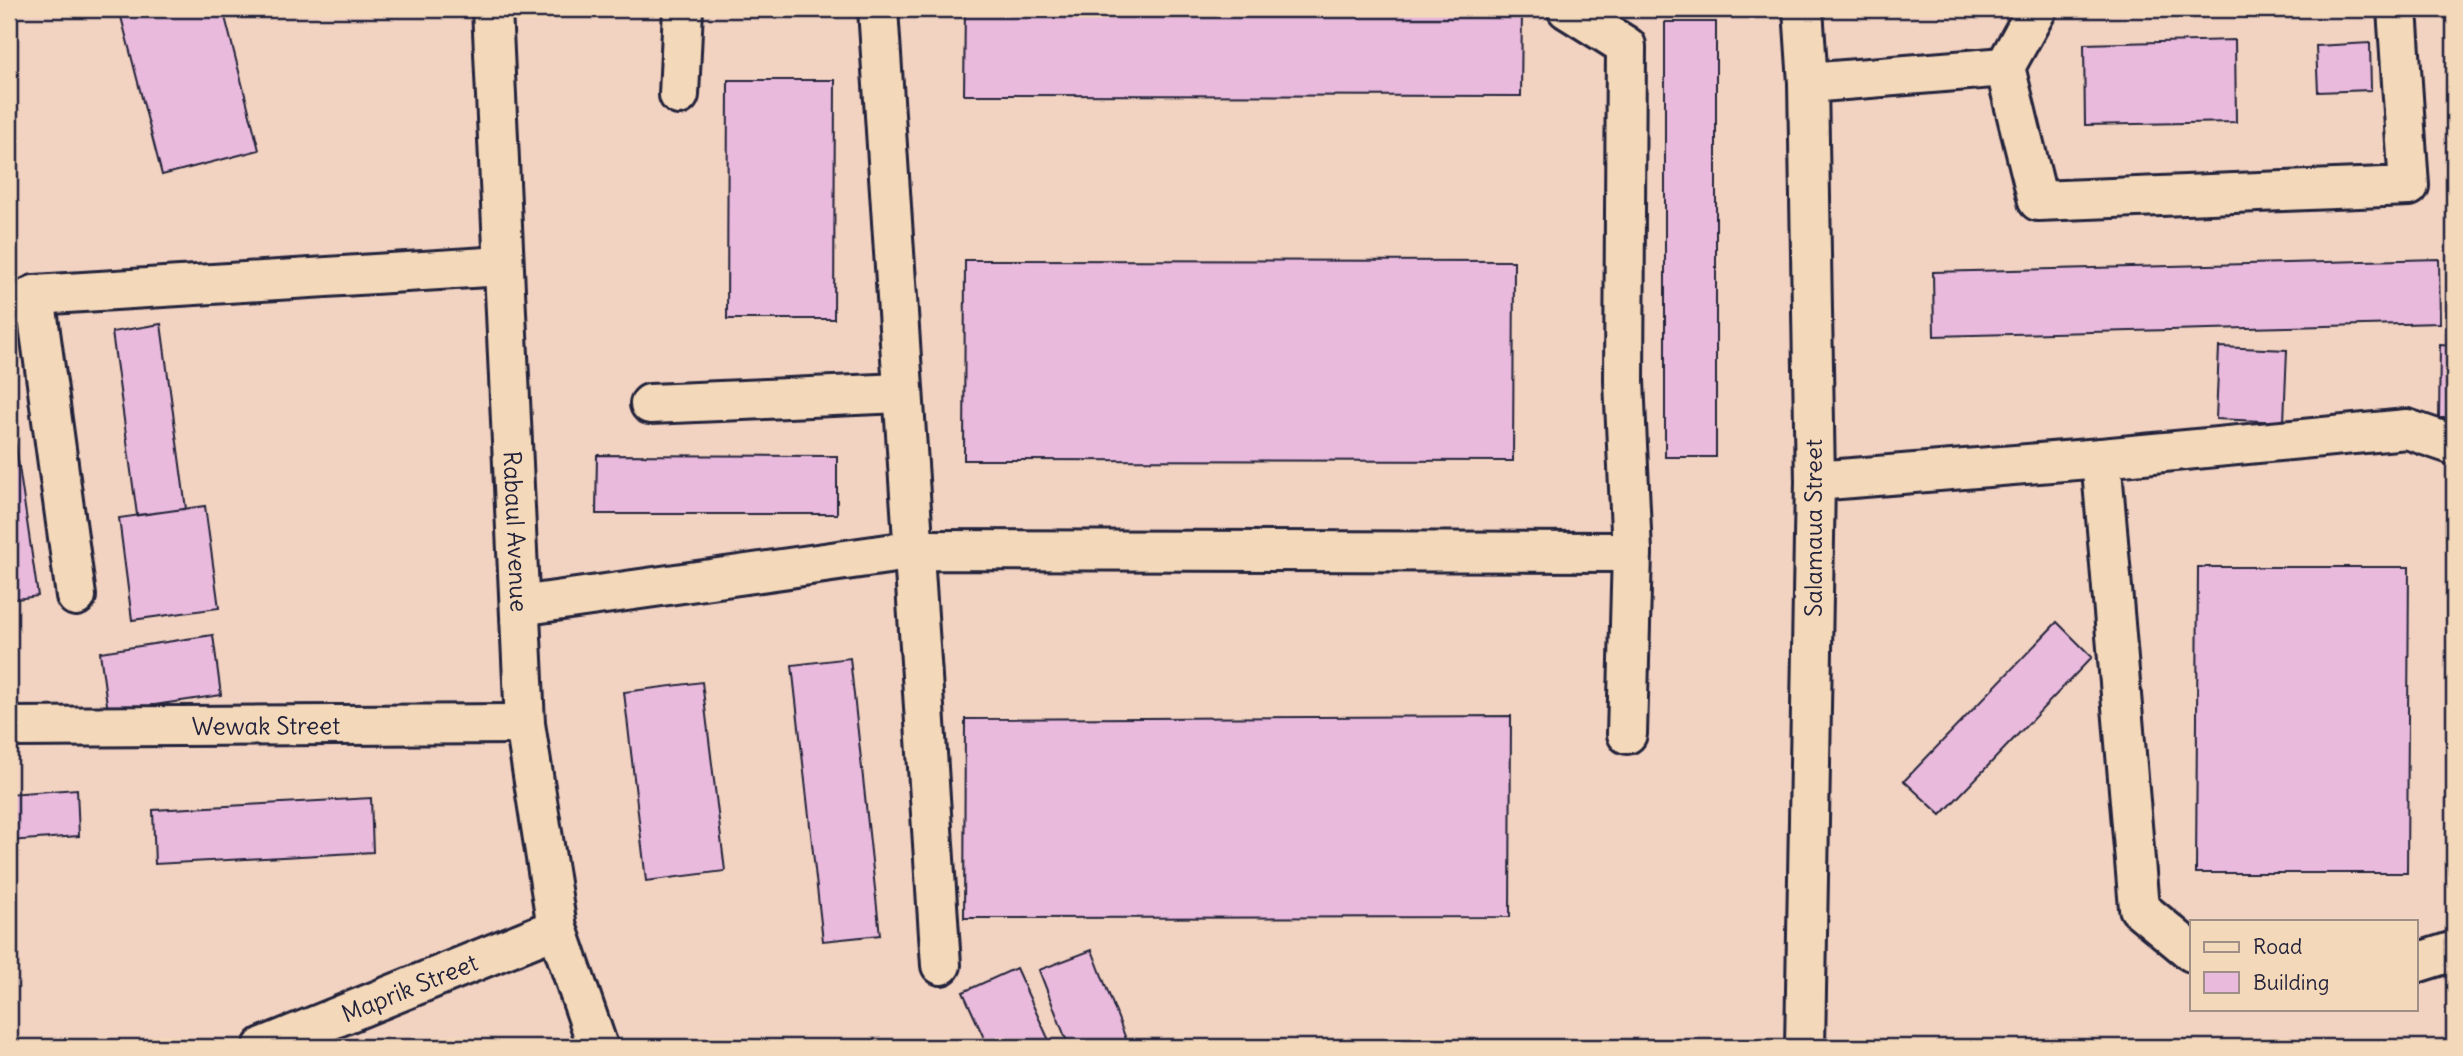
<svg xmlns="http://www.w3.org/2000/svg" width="2463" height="1056" font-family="Delius,sans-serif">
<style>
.building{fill:#e9badc;stroke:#22223b;stroke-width:2}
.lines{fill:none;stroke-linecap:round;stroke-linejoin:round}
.minor-casing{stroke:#22223b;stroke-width:44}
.minor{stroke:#f4d8ba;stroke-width:38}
.labels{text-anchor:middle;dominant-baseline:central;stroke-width:5;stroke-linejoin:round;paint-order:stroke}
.street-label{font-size:24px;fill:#22223b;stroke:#f4d8ba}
</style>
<rect width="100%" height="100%" fill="#f2d2c1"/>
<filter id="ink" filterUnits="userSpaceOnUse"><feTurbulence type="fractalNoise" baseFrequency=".0143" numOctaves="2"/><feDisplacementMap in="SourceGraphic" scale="14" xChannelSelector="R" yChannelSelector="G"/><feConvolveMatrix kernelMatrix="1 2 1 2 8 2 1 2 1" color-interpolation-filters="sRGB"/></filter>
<g filter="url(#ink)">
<path class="building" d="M119 9H223L259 150 162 175Z
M965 9H1522L1521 96 964 95Z
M1665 22H1716V457H1665Z
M2235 40 2236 122 2085 125 2084 44Z
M2370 43 2371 90 2318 92 2316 46Z
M728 80H835L834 319H727Z
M2439 259 2440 323 1934 336 1933 272Z
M965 260 1514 261 1513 461 964 460Z
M161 324 186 509 137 515 112 332Z
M2440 345 2454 346V418H2439Z
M2219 347 2287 350 2284 422 2216 419Z
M9 399 38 596 9 600Z
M597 455 837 456V514H596Z
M205 506 219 608 132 620 119 518Z
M2198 567H2409L2407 873H2196Z
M2057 622 2092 657 1941 815 1904 781Z
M213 635 221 695 108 712 100 652Z
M850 658 880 935 823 941 792 665Z
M702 682 725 871 646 881 624 692Z
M1511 716 1510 917 964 918 965 719Z
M77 789 79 836 9 841V794Z
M371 798 373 852 155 864 153 810Z
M1092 950 1129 1047H1069L1039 970Z
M1016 968 1052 1047H988L963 992Z"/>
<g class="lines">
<defs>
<g id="minor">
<path id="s1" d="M492 9 525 724 557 928 598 1047"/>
<path d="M878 9 941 965"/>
<path d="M1567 9 1626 46 1624 381 1632 552 1627 734"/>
<path d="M1803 9 1808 83 1815 481 1805 1047"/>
<path d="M2037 9 2005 67 2038 201 2409 186 2397 9"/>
<path d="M1808 83 2005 67"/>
<path d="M679 95 683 9"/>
<path d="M35 295 76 596"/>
<path d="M9 308 35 295 503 266"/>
<path d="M650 404 901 393"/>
<path d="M2101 458 2139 908 2192 952"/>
<path d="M1815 481 2101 458 2407 429 2454 445"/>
<path d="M520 606 916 550 1632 552"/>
<path id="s2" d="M9 727 525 724"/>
<path d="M2416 963 2454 951"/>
<path id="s3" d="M263 1047 557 928"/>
</g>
</defs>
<use href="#minor" class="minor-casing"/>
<use href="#minor" class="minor"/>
</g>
</g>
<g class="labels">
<g class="street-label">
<text transform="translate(1813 528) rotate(-90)">Salamaua Street</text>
<text stroke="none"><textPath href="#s1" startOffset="523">Rabaul Avenue</textPath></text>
<text stroke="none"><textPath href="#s2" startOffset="257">Wewak Street</textPath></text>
<text stroke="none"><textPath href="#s3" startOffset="158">Maprik Street</textPath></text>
</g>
</g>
<rect width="2463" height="1056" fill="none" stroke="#f4d8ba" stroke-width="35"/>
<rect x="18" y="18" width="2428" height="1021" fill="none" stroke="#22223b" stroke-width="2.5" filter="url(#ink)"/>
<rect x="2190" y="920" width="228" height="91" fill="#f4d8ba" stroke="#a08f87" stroke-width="2"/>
<rect x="2204" y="942" width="35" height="10" fill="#f4d8ba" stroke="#a08f87" stroke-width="2"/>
<text x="2253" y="954" font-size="21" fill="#22223b">Road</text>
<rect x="2204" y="972" width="35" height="21" fill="#e9badc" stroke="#a08f87" stroke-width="2"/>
<text x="2253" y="990" font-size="21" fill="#22223b">Building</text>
</svg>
